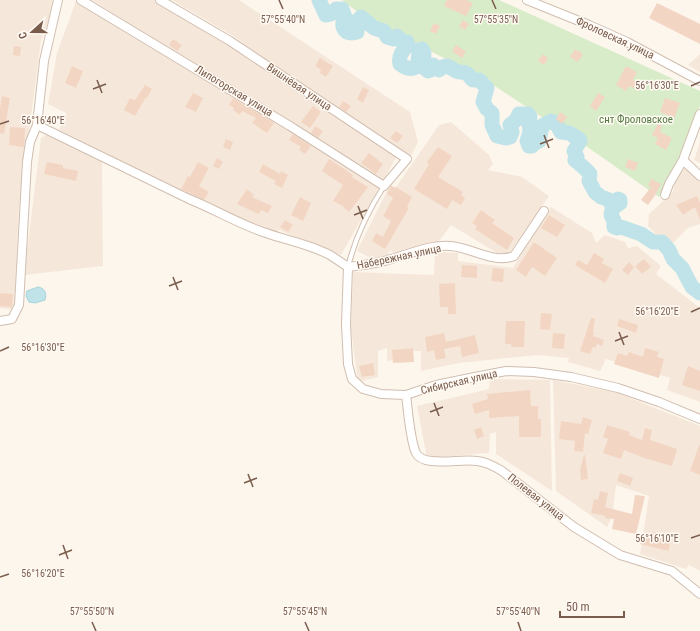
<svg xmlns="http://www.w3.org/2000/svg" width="700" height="631" font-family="'Roboto Condensed',sans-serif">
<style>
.residential{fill:#f5e8da}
.green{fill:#d8ecc9}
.water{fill:#bfe3e8;stroke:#a5d3da}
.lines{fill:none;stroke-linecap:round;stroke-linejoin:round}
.river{stroke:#bfe3e8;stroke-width:15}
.building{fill:#f3d5c3}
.service-casing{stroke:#d1beb0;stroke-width:6}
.minor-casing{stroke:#d1beb0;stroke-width:10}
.service{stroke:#fff;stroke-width:4}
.minor{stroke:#fff;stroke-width:8}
.ticks{fill:none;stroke:#7a5c4d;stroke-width:1.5}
.labels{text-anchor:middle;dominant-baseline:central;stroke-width:3;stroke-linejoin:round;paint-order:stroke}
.street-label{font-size:11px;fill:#7a5c4d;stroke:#fffaf3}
.park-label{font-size:11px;fill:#537a41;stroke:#fffaf3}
.ticks-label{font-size:10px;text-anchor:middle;fill:#7a5c4d;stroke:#fffaf3;stroke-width:3;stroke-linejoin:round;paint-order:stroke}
</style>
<rect width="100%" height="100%" fill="#fdf6ec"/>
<path class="residential" d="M0 0H52L48 23 41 40 19 207 14 310 0 308Z
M92 0H155L214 35 397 156 383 181Z
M172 0H239L410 112 418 142 411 156 286 75 235 37Z
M76 1 281 123 379 188 341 255 279 230 276 233 225 212 211 203 199 200 59 130 66 113 48 104 57 53Z
M700 54V72L688 65Z
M451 122 489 155 493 164 488 170 522 177 549 196 508 255H500L451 225 440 240 397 256 390 250 385 259 377 261 357 251 390 185 396 187 439 125Z
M48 134 102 162 103 266 24 275 41 138Z
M700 142V163L694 160Z
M689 168 700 178V224L688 228 670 246 665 244 648 226 649 214 673 192 677 170Z
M551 207 592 233 596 243 605 235 625 242 628 248 637 246 661 266 656 274 700 308V402L667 390 670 378 606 359 600 371 568 362 569 358 537 355 459 363 421 371V351H412L411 358 387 361V348L378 351V377L358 382 351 329 353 272 434 275 435 252 458 253V261L513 268Z
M490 379 550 380 552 491 496 454V432L490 434 489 453 427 458 417 406 489 389Z
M553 380 615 392 700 426V571L689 565 686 569 640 554 649 496 616 485 612 517 607 527 556 491Z"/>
<path class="green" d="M342 0H499L700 91V106L678 159 659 197 583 144 481 77 364 17Z"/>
<path class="water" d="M38 287C45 288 47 294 45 300L35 303 29 302 26 296 27 291Z"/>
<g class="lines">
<path class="river" d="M319 0 326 15 331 14 336 9H342L345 17C339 27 346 36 357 32V21L361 17 374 28 384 31 387 37 394 39 397 36 403 42H407L408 45C403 49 398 57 400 64 405 68 410 70 416 67L418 63 419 50 422 49 424 53 423 67 428 71 431 70 433 65 439 70C448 61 450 70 459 72 461 72 464 72 466 73 469 74 470 78 473 80H479L487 88 483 102 487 109 492 113V125L497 136 506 138 510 137 512 132 510 125 516 120 519 114H528L530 117 529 123 530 132 527 141 529 146H532L535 143 539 141 542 126 551 121 556 123 561 132 569 133 579 139 580 141 574 151 577 157 575 160 576 161C581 165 586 169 590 174L589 181 595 192 601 197 607 199 611 203 614 202 618 199 620 200V203C613 206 608 214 614 220V227L617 228 621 227 641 234 653 242H662L669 250 673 259 682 268 692 287 700 293"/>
</g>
<path class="building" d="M447 0H466L473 3 466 16 444 6Z
M657 3 700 24V44L649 18Z
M463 20 469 24 465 30 459 26Z
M434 23 440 26 436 34 430 31Z
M173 39 182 45 177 51 169 45Z
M456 45 466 52 462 58 452 51Z
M14 46 21 47 20 56 13 55Z
M575 49 583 54 578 62 570 57Z
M543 54 548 58 544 65 538 61Z
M320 58 333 66 326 77 320 73 321 70 315 66Z
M72 66 83 71 76 88 65 83Z
M626 66 637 72 633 80 643 84 640 91 629 86 626 91 616 85Z
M145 85 152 89 147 98 146 97 135 116 124 110 130 98 135 100Z
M363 87 369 90 363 103 357 99Z
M193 93 203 98 196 112 185 107Z
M598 93 605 97 596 111 590 106Z
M2 96 10 98 4 134 0 133V109Z
M233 98 274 123 267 133 252 123 256 118 242 111 240 115 233 110 234 108 229 105Z
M665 98 680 103 674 118 660 112Z
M343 101 351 106 346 112 339 107Z
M313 106 321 112 310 128 301 122Z
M560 112 567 117 562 124 556 119Z
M662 116 664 117 660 132 672 138 666 150 655 144 658 138 652 135Z
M315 126 323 131 318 138 311 133Z
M10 127 25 128 24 147 9 145Z
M396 131 403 136 397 143 390 138Z
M293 134 311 146 305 154 299 150 301 147 289 140Z
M226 139 233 142 230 150 223 147Z
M438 147 452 156 438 177 463 192 461 195 465 198 461 205 452 200 447 209 414 189 429 164 427 162Z
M369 153 383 164 376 174 361 163Z
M217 158 223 162 219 169 213 166Z
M329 159 353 175 352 177 368 187 349 212 341 205 333 201 343 185 322 171Z
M628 159 638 163 635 171 625 167Z
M47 162 63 165V168L78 171 76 181 44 174Z
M198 162 209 168 199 186 209 192 204 200 181 189 188 176 190 177Z
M263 164 280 174 281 171 288 175 282 188 274 184 276 181 259 172Z
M651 179 661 184 656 194 648 205 641 200 651 187 648 186Z
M391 186 395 188 396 187 412 197 407 207 409 208 385 249 372 241 376 233 383 237 391 221 383 216 393 198 387 194Z
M247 189 254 195 252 197 272 206 268 213 261 210 259 214 237 204Z
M697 196 700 203V220L695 207 683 215 676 205Z
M300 197 311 203 303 221 291 215Z
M481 210 495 220 492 223 514 238 507 250 475 229 477 226 472 223Z
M549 215 565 225 557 237 541 228Z
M285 220 293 225 288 232 280 227Z
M534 242 557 258 545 276 532 267 526 277 516 270Z
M594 253 604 259 602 263 613 269 605 283 575 265 578 260 587 265Z
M644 259 651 267 642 274 635 266Z
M629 262 634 267 628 275 622 270Z
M462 265 477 266V278L461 277Z
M493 268 504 269 503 282 491 281Z
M455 283 456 314H448V307H440L439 284Z
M0 293 13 294 12 307 0 306Z
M541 313 552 314 550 330 540 329Z
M591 318H595L593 332 594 333 593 336 604 340 602 346 597 344 596 348 593 347 590 354 580 351Z
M619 319 638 325 636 333 617 326Z
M506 321H525L524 347H511V344H505Z
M444 333 446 342 475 335 479 353 462 357 460 346 444 349 446 358 436 360 434 350 427 352 425 337Z
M553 333 565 334 564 349 552 348Z
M413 348 414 362 393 363 392 350Z
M645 348 659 352 657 357 664 359 659 378 614 364 618 353 627 356 629 352 643 357Z
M373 363 375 375 362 377 359 366Z
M688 366 700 371V391L682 385Z
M530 390 531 406H538V419H541V437H519V416L489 418V410L475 414 472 404 488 399 487 394Z
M583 417 592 420 588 434 585 433 583 452 574 451 575 441 559 439 561 421 581 424Z
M607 425 630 432 629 435 642 440 645 428 652 430 650 440 677 449 672 466 644 458 624 450 621 459 603 453 608 439 603 437Z
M481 427 484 436 477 439 474 430Z
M699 445H700V475L690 471Z
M584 455H585L588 479 581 480 580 470Z
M620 473 633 478 630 486 617 481Z
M600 491 608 493 605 507 632 514 635 495 645 496 636 534 612 529 614 519 605 518V516L591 513 594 499 598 500Z
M652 532 665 535 664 539 670 540 669 551 640 544 641 534 652 535Z"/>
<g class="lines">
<defs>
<path id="service" d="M348 267C355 238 368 211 384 186"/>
<path id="minor" d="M81 0 290 126 384 186 407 159 230 41 160 0
M527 0 589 25 627 42 700 81
M37 125 189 199C214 209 237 223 263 232 285 240 309 244 330 255 336 259 342 263 348 267
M683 160 700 176
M665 195 669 184 683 160 700 114
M348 267 346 324 348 364 352 379 363 389 381 394 406 395 436 385 475 377 506 371 534 372 571 377 618 388 659 402 700 419
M348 267C363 265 377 264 391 259 410 254 431 244 451 246 472 248 494 264 514 256L544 211
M0 321 12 319 19 305 27 162 30 142 37 125 44 61 58 0
M406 395C408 410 410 440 416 453 423 468 462 458 477 461 487 462 494 466 502 471L574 527 620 555 672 571 700 594"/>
</defs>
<use href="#service" class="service-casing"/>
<use href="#minor" class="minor-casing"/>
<use href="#service" class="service"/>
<use href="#minor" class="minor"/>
</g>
<path class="ticks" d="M279 0 283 9M492 0 496 9M97 80 102 93M691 86 700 82M93 89 106 84M0 124 9 121M544 135 549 148M540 144 553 139M358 206 363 219M354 215 367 210M173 277 178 290M169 286 182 281M691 312 700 308M619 332 624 345M615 341 628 336M0 351 9 347M434 403 439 416M430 412 443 407M248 474 253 487M244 483 257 478M691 538 700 535M63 545 68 559M59 555 72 550M0 577 9 574M92 622 96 631M305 622 309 631M518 622 521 631"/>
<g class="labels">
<g class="street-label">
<text transform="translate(615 38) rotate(25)">Фроловская улица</text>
<text transform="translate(299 87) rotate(34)">Вишнёвая улица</text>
<text transform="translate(234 91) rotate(31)">Липогорская улица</text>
<text transform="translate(399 257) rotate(-12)">Набережная улица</text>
<text transform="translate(459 382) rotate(-13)">Сибирская улица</text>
<text transform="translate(536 497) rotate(38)">Полевая улица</text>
</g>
<g class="park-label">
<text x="636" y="119">снт Фроловское</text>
</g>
</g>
<g class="ticks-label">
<text x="283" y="23">57°55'40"N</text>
<text x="496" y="23">57°55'35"N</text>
<text x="657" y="89">56°16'30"E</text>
<text x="43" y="124">56°16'40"E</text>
<text x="657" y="315">56°16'20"E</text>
<text x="43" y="351">56°16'30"E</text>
<text x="657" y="542">56°16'10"E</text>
<text x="43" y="577">56°16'20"E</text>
<text x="92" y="615">57°55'50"N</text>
<text x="305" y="615">57°55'45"N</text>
<text x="518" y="615">57°55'40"N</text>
</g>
<g transform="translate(32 32) rotate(249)" stroke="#fffaf3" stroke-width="3" paint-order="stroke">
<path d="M0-3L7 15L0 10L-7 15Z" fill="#7a5c4d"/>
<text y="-6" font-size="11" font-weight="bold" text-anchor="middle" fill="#7a5c4d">С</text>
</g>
<path d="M560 611v6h64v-6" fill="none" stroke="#7a5c4d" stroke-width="2"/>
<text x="566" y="611" font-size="12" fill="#7a5c4d" stroke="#fffaf3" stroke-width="3" paint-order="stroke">50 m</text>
</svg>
